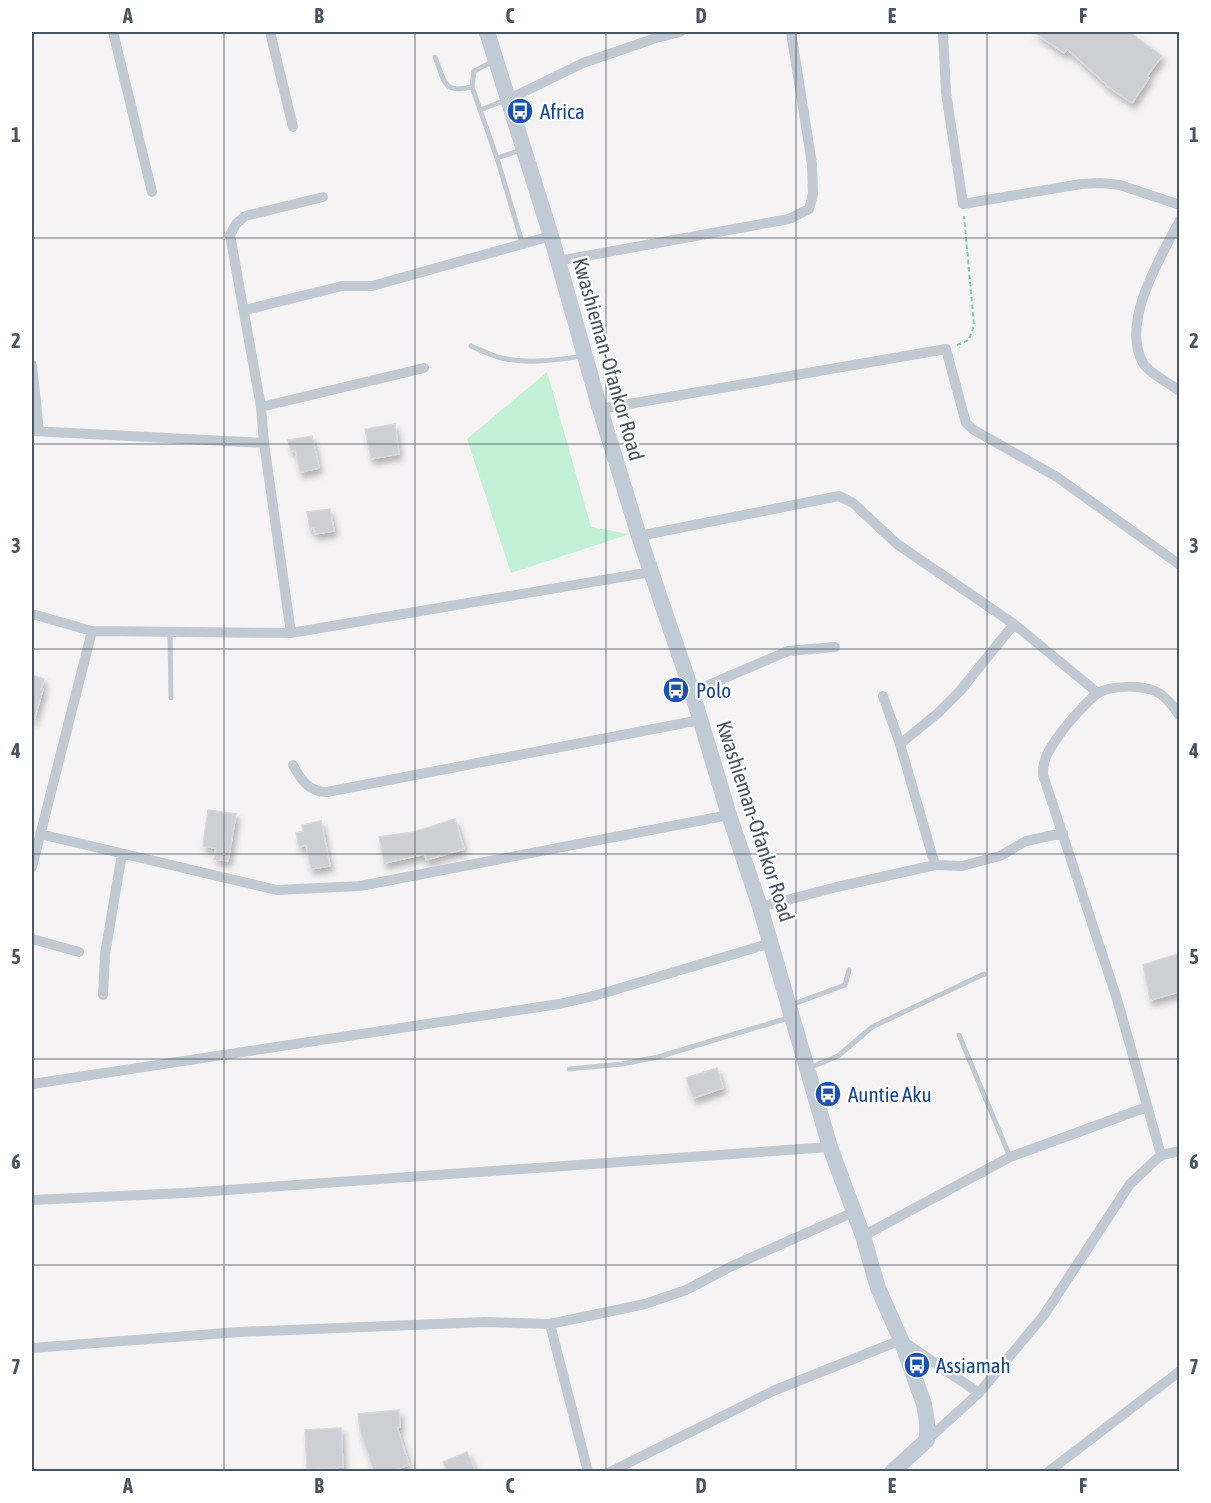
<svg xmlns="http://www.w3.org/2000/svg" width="1211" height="1503" font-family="'Asap Condensed',sans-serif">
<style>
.green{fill:#c3f1d5}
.building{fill:#cdcfd5;stroke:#d7d9de;stroke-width:1.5;filter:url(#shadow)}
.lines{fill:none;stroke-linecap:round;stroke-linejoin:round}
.path{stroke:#7ad0a6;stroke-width:2;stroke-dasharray:4.5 3;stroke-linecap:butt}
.lane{stroke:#c1cad2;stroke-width:5}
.street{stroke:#c1cad2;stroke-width:10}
.secondary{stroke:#c1cbd6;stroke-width:16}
.grid{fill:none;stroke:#4a5661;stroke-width:1.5;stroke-opacity:0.55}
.labels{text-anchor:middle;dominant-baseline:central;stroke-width:4.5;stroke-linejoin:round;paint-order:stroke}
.transit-label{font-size:21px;fill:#164399;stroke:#fff;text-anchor:start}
.street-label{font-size:21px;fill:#4a5661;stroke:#fff}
.neatline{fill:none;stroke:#4a5661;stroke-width:2}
.grid-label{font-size:20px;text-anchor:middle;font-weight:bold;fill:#4a5661}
</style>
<defs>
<filter id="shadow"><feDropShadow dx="3" dy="5.5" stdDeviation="3" flood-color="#0004"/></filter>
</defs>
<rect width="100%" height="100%" fill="#f5f3f3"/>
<path class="green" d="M547 372 591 527 630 534 511 573 467 439Z"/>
<path class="building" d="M1034 32H1129L1162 56 1146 77 1149 78 1132 103 1106 85V84L1067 49 1064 53Z
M395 424 399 454 371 459 365 429Z
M312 436 319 468 300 472 295 450 291 451 288 440Z
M330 509 334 531 315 534 314 528 310 529 307 512Z
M32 675 44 679 41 689H43L34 720 32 719Z
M208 810 236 814 228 861 214 859 216 848 203 846Z
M455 819 464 849 426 860 425 854 384 863 379 837 414 832Z
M321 821 330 866 311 869 306 845 299 847 296 833 303 831 302 825Z
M1177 954 1179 961V992L1150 1000 1143 965Z
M717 1068 723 1088 693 1098 686 1078Z
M399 1410 400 1427H397L409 1465 388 1472H374L360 1431 358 1414Z
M341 1428 343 1467 307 1469 305 1430Z
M467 1452 476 1472H447L443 1462Z"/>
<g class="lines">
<path class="path" d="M957 345 969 340 974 325 964 216"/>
<path class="lane" d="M435 57C445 81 442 94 472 87
M494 61 474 71 472 87 497 158 522 242
M480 110 506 100
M497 158 521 150
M471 346C480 350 489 354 498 357 526 365 556 360 584 356
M170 632 171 698
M791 1005 845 985 849 970
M959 1035 1010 1157
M809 1068 838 1056 872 1027 984 974
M569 1069 622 1064 658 1057 788 1018"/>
<path class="street" d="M113 32 152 192
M270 32 293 127
M943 32 946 93 963 204 1081 184 1101 183 1120 185 1180 205
M507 100 583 63 656 38 680 32
M1180 220C1161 257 1120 322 1143 363 1148 372 1170 384 1180 391
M558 261 789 219 809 209 813 194 812 164 791 32
M245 310 342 286H372L551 236
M32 365 39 431
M261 407 424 368
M600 409 946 349 966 423 974 430 1057 477 1180 565
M32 431 264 443
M639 536 839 496 853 503 897 544 1014 624 1098 693
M32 614 92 631 291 633 651 572
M291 633 264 443 261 407 230 235 236 224 245 216 323 197
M692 692 788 651 835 647
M883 696 900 744 935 865
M900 744 938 713 960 691 1014 624
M293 765C301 780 309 792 327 792L700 720
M40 834 277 890 360 886 729 815
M32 867 92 631
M760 907 837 887 935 865 962 866 1000 856 1026 841 1063 833
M32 939 79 952
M103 995 105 954 122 854
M32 1084 559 1004 594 996 771 943
M1161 1155 1117 999 1043 775C1042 758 1051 747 1060 734 1067 724 1089 699 1098 693 1112 685 1143 685 1157 692 1166 696 1174 708 1180 716
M32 1200 185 1193 830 1147
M863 1236 1010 1157 1147 1107
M550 1324 588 1472
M32 1348 239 1332 485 1322 550 1324 645 1304 686 1290 730 1267 854 1212
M927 1440 979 1393 1044 1315 1130 1184 1161 1155 1180 1151
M610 1472 773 1391 901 1340 979 1393
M1048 1472 1180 1371"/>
<path class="secondary" d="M487 32 551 236 600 409 639 536 692 692 729 815 760 907 830 1147 863 1236 878 1288 901 1340 924 1404 927 1422V1440L892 1472"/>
</g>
<path class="grid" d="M224 32V1472M415 32V1472M606 32V1472M796 32V1472M987 32V1472M32 238H1180M32 444H1180M32 649H1180M32 854H1180M32 1059H1180M32 1265H1180"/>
<defs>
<symbol id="bus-disc" viewBox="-11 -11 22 22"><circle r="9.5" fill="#1a4fb4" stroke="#fff"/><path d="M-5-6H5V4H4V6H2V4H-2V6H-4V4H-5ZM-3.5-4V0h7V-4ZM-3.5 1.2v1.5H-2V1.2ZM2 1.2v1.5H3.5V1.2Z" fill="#fff"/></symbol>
</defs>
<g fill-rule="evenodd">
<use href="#bus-disc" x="505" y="96" width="30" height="30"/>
<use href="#bus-disc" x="661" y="675" width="30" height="30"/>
<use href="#bus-disc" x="813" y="1079" width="30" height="30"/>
<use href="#bus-disc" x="902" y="1350" width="30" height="30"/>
</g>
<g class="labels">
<g class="transit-label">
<text x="540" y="111">Africa</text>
<text x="696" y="690">Polo</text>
<text x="848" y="1094">Auntie Aku</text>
<text x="936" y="1365">Assiamah</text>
</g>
<g class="street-label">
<text transform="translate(609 359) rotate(74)">Kwashieman-Ofankor Road</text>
<text transform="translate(756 821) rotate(72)">Kwashieman-Ofankor Road</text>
</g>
</g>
<rect width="1211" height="1503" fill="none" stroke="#ffffff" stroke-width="66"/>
<rect x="33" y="33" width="1145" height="1437" class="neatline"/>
<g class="grid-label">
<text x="128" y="23">A</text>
<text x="319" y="23">B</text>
<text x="510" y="23">C</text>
<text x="701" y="23">D</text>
<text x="892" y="23">E</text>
<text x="1083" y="23">F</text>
<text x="16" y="142">1</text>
<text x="1194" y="142">1</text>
<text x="16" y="348">2</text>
<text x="1194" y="348">2</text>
<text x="16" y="553">3</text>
<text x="1194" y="553">3</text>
<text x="16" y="758">4</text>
<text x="1194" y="758">4</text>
<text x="16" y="964">5</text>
<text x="1194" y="964">5</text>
<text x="16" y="1169">6</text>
<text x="1194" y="1169">6</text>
<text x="16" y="1374">7</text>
<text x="1194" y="1374">7</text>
<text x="128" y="1493">A</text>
<text x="319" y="1493">B</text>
<text x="510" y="1493">C</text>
<text x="701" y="1493">D</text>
<text x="892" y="1493">E</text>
<text x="1083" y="1493">F</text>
</g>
</svg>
